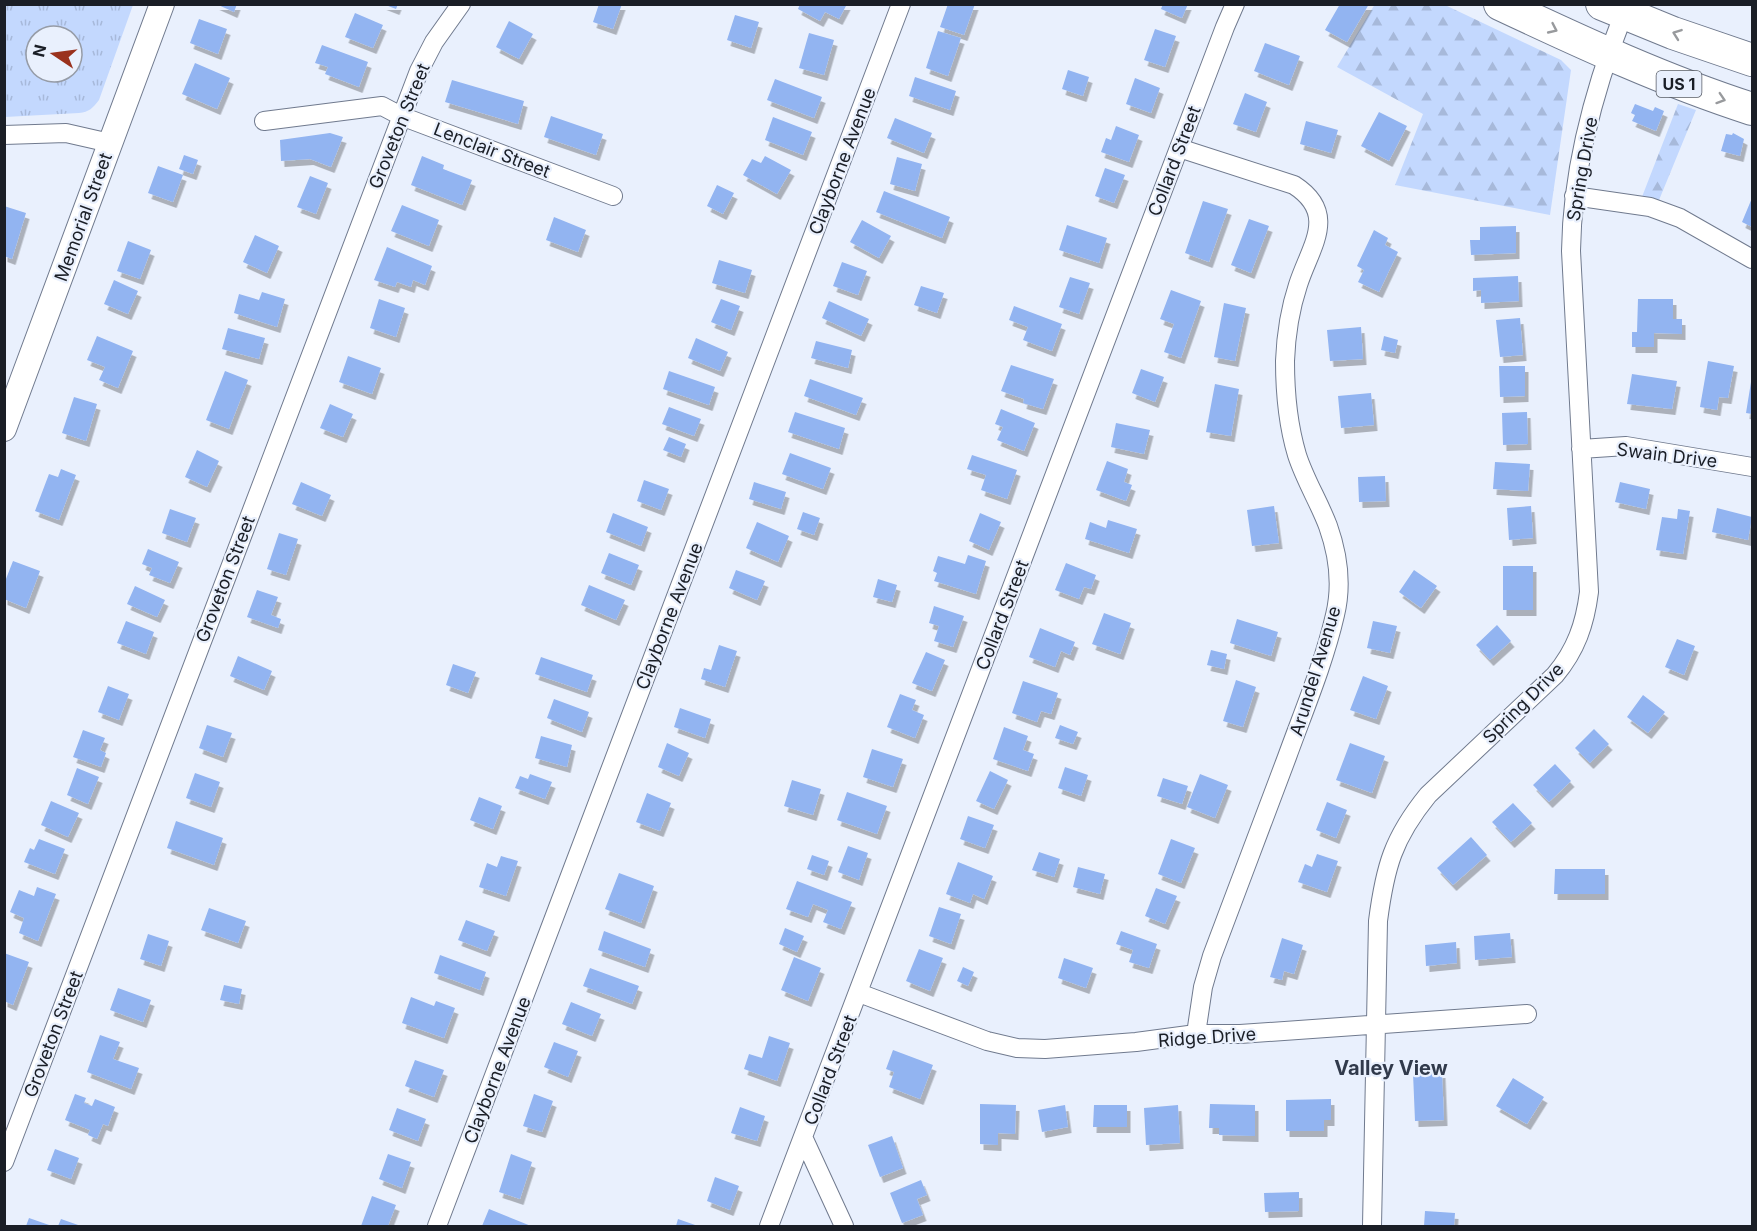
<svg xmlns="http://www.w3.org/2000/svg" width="1757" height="1231" font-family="Inter,sans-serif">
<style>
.forest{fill:url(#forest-firs)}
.park{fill:url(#park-tufts);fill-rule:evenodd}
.building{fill:#92b4f1;filter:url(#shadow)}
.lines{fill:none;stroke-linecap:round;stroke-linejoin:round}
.minor-casing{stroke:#707a8e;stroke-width:20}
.tertiary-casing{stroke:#707a8e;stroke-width:26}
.trunk-casing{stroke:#707a8e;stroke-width:34}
.minor{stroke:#fff;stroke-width:18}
.tertiary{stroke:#fff;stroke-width:24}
.trunk{stroke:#fff;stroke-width:32}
.oneway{stroke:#989a9d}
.labels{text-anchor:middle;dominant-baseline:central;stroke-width:4.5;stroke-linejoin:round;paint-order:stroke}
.shield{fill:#e9f0fd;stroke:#585d66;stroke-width:1.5}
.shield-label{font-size:16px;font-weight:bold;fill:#1a1e26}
.street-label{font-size:18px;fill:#1a1e26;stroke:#e9f0fd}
.neighbourhood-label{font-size:20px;font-weight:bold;fill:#313a4b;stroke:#e9f0fd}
</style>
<defs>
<pattern id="forest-firs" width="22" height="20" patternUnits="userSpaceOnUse" patternTransform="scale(1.5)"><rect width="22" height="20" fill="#c3d8fe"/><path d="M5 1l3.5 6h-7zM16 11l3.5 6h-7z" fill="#a7b9da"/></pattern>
<pattern id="park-tufts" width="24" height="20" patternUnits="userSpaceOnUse" patternTransform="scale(1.5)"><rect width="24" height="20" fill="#c3d8fe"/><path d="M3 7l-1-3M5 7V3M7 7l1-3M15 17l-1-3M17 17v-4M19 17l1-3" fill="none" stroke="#a7b9da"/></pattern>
<filter id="shadow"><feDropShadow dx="3.5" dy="6" stdDeviation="0" flood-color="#0004"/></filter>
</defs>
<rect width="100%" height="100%" fill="#e9f0fd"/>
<path class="forest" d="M1375 4 1445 5 1561 60 1571 70 1550 215 1395 185 1423 114 1337 67Z
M1678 104 1696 110 1657 205 1640 202Z"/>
<path class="park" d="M4 5H133L99 100C93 108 89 112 79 113L5 117ZM36 36H72V72H36Z"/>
<path class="building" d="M216 4H237L234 12Z
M383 4H398L396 9Z
M599 4H622L613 29 593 22Z
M800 4H847L839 19 825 12 820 21 798 9Z
M948 4H975L964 35 940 27Z
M1163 4H1188L1182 18 1161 9Z
M1340 4H1369L1347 42 1325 30Z
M355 13 383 25 373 48 345 37Z
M735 15 759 22 751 48 727 40Z
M199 19 227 29 218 54 190 43Z
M509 21 533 34 519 59 496 47Z
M1155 29 1176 36 1165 67 1144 60Z
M938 31 961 38 948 76 926 68Z
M809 33 834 40 824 75 799 68Z
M1265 43 1300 56 1289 85 1254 71Z
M322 45 368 62 359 87 325 74 328 67 315 63Z
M195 63 230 78 217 109 182 94Z
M1068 70 1089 77 1083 96 1062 89Z
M915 77 956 91 950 110 909 96Z
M1135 78 1160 88 1151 113 1126 104Z
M775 79 822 97 814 118 767 100Z
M452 80 524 101 518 124 445 102Z
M1245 93 1267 102 1256 132 1233 124Z
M1635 104 1653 111 1655 107 1664 111 1656 131 1632 121 1635 115 1631 113Z
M1379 112 1407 126 1389 161 1361 146Z
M551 116 603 134 596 155 544 137Z
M773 117 812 132 803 155 765 140Z
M895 118 932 133 924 153 887 138Z
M1306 121 1338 130 1331 153 1300 144Z
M1116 126 1139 135 1129 162 1101 152 1106 138 1111 140Z
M330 133 343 137 331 167 310 159 281 161 280 140Z
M1733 133 1744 139 1740 156 1721 151 1726 134 1732 135Z
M184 155 198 160 193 174 179 169Z
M422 156 444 165 443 169 472 180 462 205 411 185Z
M765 156 791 170 777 194 743 175 752 159 761 163Z
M897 157 922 164 915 191 890 184Z
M158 166 183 175 173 202 148 193Z
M1105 168 1125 175 1114 203 1095 196Z
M310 176 328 183 316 214 297 207Z
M717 185 734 193 723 214 707 206Z
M884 191 950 217 942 238 876 212Z
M1752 198V227L1742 222Z
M1203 201 1228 209 1209 262 1185 253Z
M402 205 439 220 429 246 391 231Z
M4 206 26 213 12 259 4 256Z
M554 217 586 230 578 252 546 240Z
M1249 219 1269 226 1251 273 1231 265Z
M862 220 891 236 879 258 850 242Z
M1067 225 1107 238 1099 263 1059 250Z
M1516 226V253L1471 255 1470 240H1480V227Z
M1374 230 1388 238 1385 245 1398 252 1379 292 1358 282 1364 270 1357 266Z
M255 235 279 246 267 273 243 262Z
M128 241 151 250 140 279 117 271Z
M387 247 432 266 425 285 413 280 411 287 397 282 395 287 374 280Z
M719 260 752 270 745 293 712 283Z
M842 262 867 271 858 295 833 286Z
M1518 276 1519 301 1481 303V290L1473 291V278Z
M1070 277 1090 283 1079 314 1059 307Z
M114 280 138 291 128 314 104 304Z
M921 286 944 293 937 313 914 305Z
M1171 290 1201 301 1181 358 1164 352 1174 324 1160 319Z
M262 292 285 299 277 327 234 313 239 294 259 300Z
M379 299 405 308 396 337 370 328Z
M721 299 740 306 731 330 711 322Z
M1638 299H1673V319H1682V334L1654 333V347H1632V332H1637Z
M829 301 869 319 861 336 822 318Z
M1224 303 1246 308 1235 361 1214 357Z
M1014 306 1062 324 1052 351 1023 340 1028 327 1009 320Z
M1520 318 1523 355 1500 357 1496 320Z
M1361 327 1363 359 1330 361 1327 330Z
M228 328 265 338 259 359 222 349Z
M97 336 133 351 118 388 99 380 105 367 87 360Z
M1384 336 1398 340 1395 353 1381 350Z
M696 338 728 352 720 371 688 358Z
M816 341 852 350 848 368 811 358Z
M348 356 381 368 372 394 339 382Z
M1708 361 1734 366 1728 398 1719 397 1717 410 1700 407Z
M1011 365 1054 379 1043 409 1023 403 1024 399 1001 391Z
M1499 366H1525V396L1500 397Z
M1141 369 1164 377 1155 402 1132 393Z
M225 371 248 380 229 429 206 420Z
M669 371 715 387 709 405 663 389Z
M1632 374 1677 381 1672 409 1627 404Z
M810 379 863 398 856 415 804 396Z
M1751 382H1752V414L1746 413Z
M1215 384 1239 389 1231 436 1206 432Z
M1371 393 1374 425 1341 428 1338 396Z
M74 397 97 404 86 441 62 433Z
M330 404 353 414 343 437 320 428Z
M669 407 701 419 694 436 662 424Z
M1001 409 1035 423 1024 451 997 440 1003 427 995 424Z
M795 412 845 428 839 449 788 432Z
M1527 412 1528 444 1503 445 1502 413Z
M1116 423 1150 430 1144 454 1111 447Z
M669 437 686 444 681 457 663 450Z
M197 450 219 461 207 487 185 477Z
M790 453 831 468 823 489 782 474Z
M972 455 1017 470 1007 499 981 490 986 475 967 469Z
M1107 461 1128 469 1124 482 1132 485 1126 501 1096 490Z
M1495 462 1530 464 1528 491 1493 489Z
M61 469 76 475 59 520 35 511 49 474 58 477Z
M1385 476 1386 501 1359 502 1358 477Z
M644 480 669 489 661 510 637 501Z
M301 482 331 495 322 516 292 504Z
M754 482 786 492 781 509 749 499Z
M1620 482 1650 489 1646 509 1615 502Z
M1274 506 1279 543 1252 546 1247 510Z
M1531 506 1533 538 1509 540 1507 508Z
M1717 508 1752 517 1748 540 1712 532Z
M170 509 196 518 187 542 162 533Z
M1678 509 1690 511 1683 554 1656 550 1662 517 1677 519Z
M803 512 820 518 814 535 797 529Z
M613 513 648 527 641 546 606 532Z
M980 513 1001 522 989 550 969 541Z
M1108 520 1137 529 1129 553 1085 539 1090 522 1106 528Z
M757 522 789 536 778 562 746 548Z
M279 533 298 539 286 575 267 569Z
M148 549 179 562 170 583 149 575 152 568 142 564Z
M609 553 639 565 631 585 601 573Z
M968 555 986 561 976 594 934 581 937 573 933 571 938 556 965 564Z
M13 561 40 571 26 608 4 599V584Z
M1066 563 1096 575 1091 589 1084 587 1079 599 1055 590Z
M1503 566H1533V610H1503Z
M736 570 765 581 757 600 729 588Z
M1414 570 1437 586 1421 608 1399 592Z
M878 579 897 585 892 602 873 597Z
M589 585 625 600 616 620 581 605Z
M135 586 165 600 157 617 127 604Z
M257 590 278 597 271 615 281 619 278 628 247 617Z
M934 606 964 616 953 647 934 641 939 626 929 623Z
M1104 613 1131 623 1120 654 1092 644Z
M1237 619 1278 632 1271 656 1230 643Z
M126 621 154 632 146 654 117 643Z
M1373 621 1397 626 1390 653 1367 648Z
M1497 625 1511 641 1490 660 1476 645Z
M1040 628 1075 642 1070 655 1061 651 1055 667 1029 657Z
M1677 639 1695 646 1684 675 1665 667Z
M719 645 737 651 725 687 701 679 704 668 711 670Z
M1211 650 1227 654 1224 669 1207 665Z
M926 652 945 660 932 691 912 683Z
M238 656 272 671 264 690 230 676Z
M541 657 593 675 587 692 535 674Z
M453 664 476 672 468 693 446 685Z
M1363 676 1388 686 1376 719 1350 710Z
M1236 680 1256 687 1243 727 1223 721Z
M1023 681 1058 693 1051 714 1041 711 1037 722 1012 713Z
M108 686 129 694 119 720 98 712Z
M900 694 916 700 912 710 924 715 915 738 887 727Z
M1643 695 1665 712 1648 733 1627 717Z
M554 699 589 712 582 732 547 718Z
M680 708 711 719 705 738 674 727Z
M207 725 232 733 223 757 199 748Z
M1060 725 1078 732 1073 744 1055 738Z
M1004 727 1028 736 1023 750 1034 754 1028 771 993 759Z
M1594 729 1609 744 1590 763 1575 748Z
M83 730 105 738 100 750 106 753 101 767 73 757Z
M541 736 572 745 567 767 535 758Z
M667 743 689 753 679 776 658 767Z
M1350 743 1385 756 1372 793 1336 780Z
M872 749 903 759 893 787 863 777Z
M1555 764 1571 781 1549 802 1533 785Z
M1065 767 1088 775 1081 796 1058 788Z
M77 768 99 777 88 804 67 795Z
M990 771 1008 780 994 809 976 801Z
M195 773 220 782 211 807 186 798Z
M530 774 552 782 545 799 515 788 520 776 528 779Z
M1200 774 1228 785 1215 818 1187 807Z
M1163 778 1188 786 1182 804 1157 796Z
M792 780 821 789 813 815 784 806Z
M847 792 887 806 877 834 837 820Z
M647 793 671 803 660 831 636 822Z
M479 797 502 806 493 829 470 820Z
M51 801 79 813 68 837 41 825Z
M1327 802 1347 810 1336 838 1316 830Z
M1513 803 1532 823 1511 842 1492 822Z
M968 816 994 825 985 848 960 839Z
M176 821 223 838 214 865 167 848Z
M1471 837 1487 855 1453 885 1437 868Z
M39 839 65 849 55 874 24 862 30 848 34 850Z
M1171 839 1195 848 1181 883 1158 874Z
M848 846 868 853 859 880 838 872Z
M1039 852 1060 859 1054 877 1032 870Z
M1317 854 1338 861 1327 892 1298 882 1305 864 1312 867Z
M812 855 829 861 824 875 807 869Z
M501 856 518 861 506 896 479 887 487 863 497 867Z
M958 862 993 876 984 899 973 894 970 903 946 894Z
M1078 867 1105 874 1100 894 1073 887Z
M1555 869H1605V894H1554Z
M619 873 654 886 641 923 605 909Z
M797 881 852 902 841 929 823 922 828 910 813 904 808 917 786 909Z
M37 887 56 894 38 941 19 933 24 918 10 912 19 890 34 896Z
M1156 888 1177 896 1165 924 1145 916Z
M939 907 961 914 951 944 929 936Z
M209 908 246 921 238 943 201 930Z
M466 920 495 931 487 951 458 940Z
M785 928 804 936 797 952 779 944Z
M604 931 651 949 645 967 598 950Z
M1121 931 1157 944 1149 968 1129 962 1133 950 1116 944Z
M1510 933 1512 957 1475 960 1474 936Z
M148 934 169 941 161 966 140 959Z
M1282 938 1303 945 1294 974 1284 971 1282 980 1270 977Z
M1456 942 1457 963 1426 966 1425 945Z
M919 949 943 958 930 991 906 981Z
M4 953 29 962 13 1005 4 1001Z
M440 955 486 972 480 990 434 973Z
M794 957 821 968 808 1001 781 990Z
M1064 958 1093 968 1086 988 1058 978Z
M963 967 974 972 968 986 957 981Z
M590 968 639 986 632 1004 583 986Z
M224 985 242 989 239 1004 220 1000Z
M118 988 151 1000 143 1022 110 1010Z
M411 997 434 1006 436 1001 455 1008 444 1038 402 1023Z
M571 1002 601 1014 592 1036 562 1024Z
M100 1035 120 1042 113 1059 139 1068 131 1089 87 1072Z
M769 1036 790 1043 777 1081 744 1069 749 1054 762 1058Z
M554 1042 578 1051 568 1077 544 1067Z
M893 1050 933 1065 920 1099 889 1087 894 1072 886 1069Z
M415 1060 444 1070 434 1097 405 1086Z
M1442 1072 1444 1120 1415 1121 1413 1073Z
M1513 1078 1544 1097 1527 1124 1496 1106Z
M75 1094 86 1098 84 1103 92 1106 95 1099 115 1107 108 1126 103 1124 97 1139 88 1135 90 1130 65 1120Z
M534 1094 553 1101 542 1132 523 1126Z
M1331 1099V1120H1324V1131H1286V1100Z
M980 1104 1016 1105 1015 1134 998 1133V1145L980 1144Z
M1210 1104 1255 1105V1136L1219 1135V1128H1209Z
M1065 1105 1068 1127 1042 1132 1038 1110Z
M1094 1105H1127V1127H1093Z
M1178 1105 1180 1143 1146 1145 1144 1108Z
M740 1107 765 1116 757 1141 731 1133Z
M397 1108 426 1119 418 1141 389 1130Z
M892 1136 903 1168 880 1177 868 1145Z
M55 1149 79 1158 71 1179 47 1170Z
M388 1154 411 1162 402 1188 379 1179Z
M511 1154 532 1162 520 1199 499 1192Z
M715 1177 739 1186 730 1210 707 1201Z
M921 1180 927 1195 917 1199 923 1215 902 1223 890 1193Z
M1299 1192V1211L1265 1212 1264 1193Z
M372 1196 396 1205 388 1226H361Z
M489 1209 531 1226H482Z
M1425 1211 1455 1213 1454 1226H1424Z
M29 1218 52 1226H26Z
M61 1219 81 1226H58Z
M678 1219 698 1226H676Z"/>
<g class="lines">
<defs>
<path id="minor" d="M264 121 382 106 401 116 613 196
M4 135 66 133 110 143
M1179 148 1294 185C1339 214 1310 247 1298 285 1290 309 1286 335 1285 361 1285 392 1288 425 1297 455 1305 480 1319 502 1328 526 1338 554 1342 586 1335 615 1324 663 1304 710 1287 757 1262 823 1237 890 1212 956L1203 987 1196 1034
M1574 196 1650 207 1680 218 1752 259
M1581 449 1626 446 1752 467
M859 993 987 1041 1017 1048 1045 1049 1136 1042 1196 1034H1240L1527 1014
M803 1137 844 1226
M4 1162 419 71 434 42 461 4
M437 1226 901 4
M769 1226 1225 27 1235 4
M1372 1226 1378 921C1385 867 1393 838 1428 795L1555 675C1576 650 1585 624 1589 592L1571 251C1572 169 1594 89 1624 13"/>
<path id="tertiary" d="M4 429 162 4"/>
<path id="trunk" d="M1500 4C1583 43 1665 81 1752 109
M1602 4 1673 33 1752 60"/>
</defs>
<use href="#minor" class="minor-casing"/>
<use href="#tertiary" class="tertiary-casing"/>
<use href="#trunk" class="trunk-casing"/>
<use href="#minor" class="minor"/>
<use href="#tertiary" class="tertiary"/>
<use href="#trunk" class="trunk"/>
</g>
<defs><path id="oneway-chevron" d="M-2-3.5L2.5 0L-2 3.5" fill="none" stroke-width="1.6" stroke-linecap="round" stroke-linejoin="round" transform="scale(1.5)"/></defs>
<g class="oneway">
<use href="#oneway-chevron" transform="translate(1553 29) rotate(25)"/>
<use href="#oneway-chevron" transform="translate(1677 34) rotate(-160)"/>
<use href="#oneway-chevron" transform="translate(1721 99) rotate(18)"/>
</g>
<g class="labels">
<rect class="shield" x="1656.5" y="71" width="45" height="26" rx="4.5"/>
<g class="shield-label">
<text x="1679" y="84">US 1</text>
</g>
<g class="street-label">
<text transform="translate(399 126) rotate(-68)">Groveton Street</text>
<text transform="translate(492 150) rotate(21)">Lenclair Street</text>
<text transform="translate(842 161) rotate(-69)">Clayborne Avenue</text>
<text transform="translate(1174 161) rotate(-69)">Collard Street</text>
<text transform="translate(1582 169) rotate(-80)">Spring Drive</text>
<text transform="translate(83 217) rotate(-70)">Memorial Street</text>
<text transform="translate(1667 455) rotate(7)">Swain Drive</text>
<text transform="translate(225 579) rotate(-69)">Groveton Street</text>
<text transform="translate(1002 615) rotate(-69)">Collard Street</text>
<text transform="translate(669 616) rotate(-69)">Clayborne Avenue</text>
<text transform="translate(1315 671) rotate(-73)">Arundel Avenue</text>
<text transform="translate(1523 703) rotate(-45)">Spring Drive</text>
<text transform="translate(53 1034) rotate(-69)">Groveton Street</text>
<text transform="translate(1207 1037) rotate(-4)">Ridge Drive</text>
<text transform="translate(497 1070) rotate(-69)">Clayborne Avenue</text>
<text transform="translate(830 1070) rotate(-69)">Collard Street</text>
</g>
<g class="neighbourhood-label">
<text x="1391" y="1068">Valley View</text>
</g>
</g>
<rect width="1757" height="1231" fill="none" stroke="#1a1e26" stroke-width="12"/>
<g transform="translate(54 54) rotate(283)"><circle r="28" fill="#e9f0fd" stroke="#969ca7" stroke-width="1.5"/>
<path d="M0-4.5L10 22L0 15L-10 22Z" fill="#9a311d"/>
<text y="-9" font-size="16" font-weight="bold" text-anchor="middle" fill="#1a1e26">N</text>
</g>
</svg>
